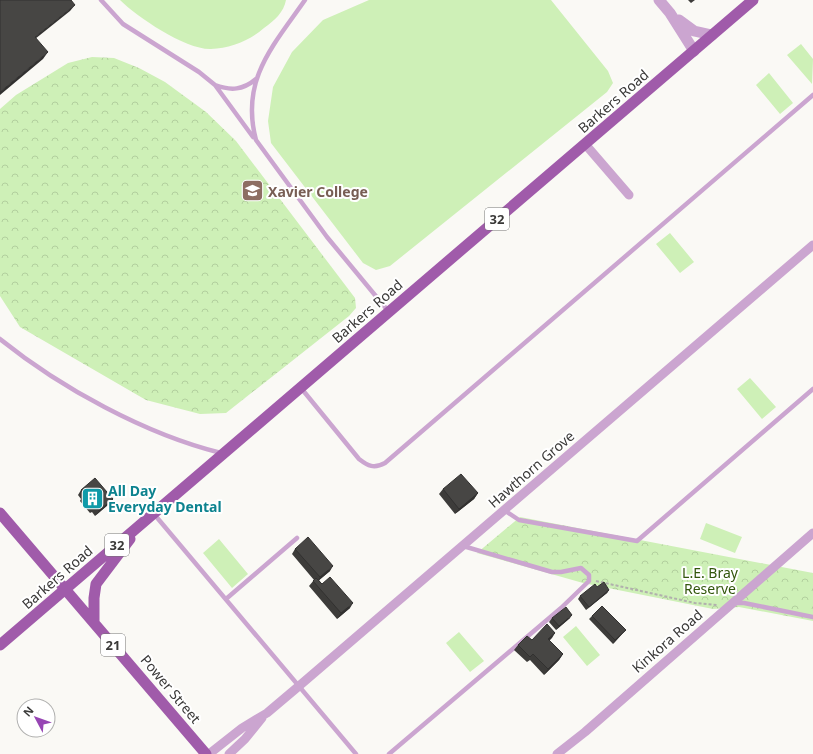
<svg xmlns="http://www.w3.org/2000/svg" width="813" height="754" font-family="'Noto Sans',sans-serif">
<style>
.grass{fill:#cef0b7}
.forest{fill:url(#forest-crowns)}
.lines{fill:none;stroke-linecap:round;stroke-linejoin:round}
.path{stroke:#b1b0ad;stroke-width:2;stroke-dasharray:3 2;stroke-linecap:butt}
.service{stroke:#cba5d0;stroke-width:4.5}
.minor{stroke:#cba5d0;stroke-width:9}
.tertiary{stroke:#cba5d0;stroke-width:11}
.primary{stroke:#a05baa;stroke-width:11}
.wall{fill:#3d3c3a}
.shaded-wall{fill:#323130}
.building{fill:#474644;stroke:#323130}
.labels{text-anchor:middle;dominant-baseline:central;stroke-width:4;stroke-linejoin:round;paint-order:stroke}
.shield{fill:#fff;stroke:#757474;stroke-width:1}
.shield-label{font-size:13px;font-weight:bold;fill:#3a3938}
.street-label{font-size:14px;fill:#3a3938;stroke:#fff}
.education-label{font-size:14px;font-weight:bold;fill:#785e54;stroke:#fff;text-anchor:start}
.culture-label{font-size:14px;font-weight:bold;fill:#0d838f;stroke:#fff;text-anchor:start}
.park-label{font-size:14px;fill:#32560c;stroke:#fff}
</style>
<defs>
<pattern id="forest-crowns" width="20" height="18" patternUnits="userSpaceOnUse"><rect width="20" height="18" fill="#cef0b7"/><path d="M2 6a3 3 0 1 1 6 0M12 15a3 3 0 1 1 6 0" fill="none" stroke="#b2cf9e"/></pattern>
</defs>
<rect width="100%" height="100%" fill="#faf9f5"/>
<path class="grass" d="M120 0H286C284 12 274 21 264 28 249 41 230 48 211 49 186 50 137 17 120 0Z
M369 0H551L608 71 613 83 607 92 390 266 376 270 363 263 271 143 268 121 273 87 292 52 323 20Z
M801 44 813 59 812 84 787 55Z
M769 73 793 103 780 114 756 85Z
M670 233 694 262 680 273 656 244Z
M750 378 776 407 762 419 737 389Z
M706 523 742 537 735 553 700 539Z
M219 539 248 574 232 588 203 553Z
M576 626 600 655 587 666 563 637Z
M459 632 484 661 470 672 446 643Z"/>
<path class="forest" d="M92 57 114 58 139 68 165 82 206 112 236 141 355 298 356 308 349 316 226 413 200 414 146 400 20 327 0 296V109L16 95 68 63Z
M520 517 813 573V621L739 607 713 609 583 583 477 553Z"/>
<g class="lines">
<path class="path" d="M596 581 695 603 717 605"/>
<path class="service" d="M101 0 123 24 199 72 215 85 253 137
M305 0C273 46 240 80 256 140L327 237 389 312
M215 85C231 91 243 90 256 79
M0 339C61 388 145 434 221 453
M301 388 359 459C368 466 374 469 385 463L813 95
M504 510 519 520 637 541 813 389
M154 514 356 754
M226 599 297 538
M734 603H744L813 617
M389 754 561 608 589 581V575L581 568 561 572H552L463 546"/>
<path class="minor" d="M585 144 629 195
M209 754 242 728 267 713 299 686 813 245
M229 754 245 739 262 718
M557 754 585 732 813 533"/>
<path class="tertiary" d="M659 0 670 13 694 51
M679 20 694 31 712 35"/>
<path class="primary" d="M0 513 206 754
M94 622V598L96 584 130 539
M0 645 753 0"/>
</g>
<path class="wall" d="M688 0H695L691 3Z
M443 489 478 493 474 499 455 514 439 494Z
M81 490 113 499 109 504 95 516 92 512 90 513 80 501 81 499 78 495Z
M295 549 330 571 319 580 322 584 350 608 337 619 309 586 314 580 292 554Z
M597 587 609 590 607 593 586 610 578 599 580 596Z
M592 616 626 630 623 633 613 644 589 619Z
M552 618H570L556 630 549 622Z
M555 633 549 640 563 654 559 660 544 675 530 660 527 662 514 650 518 645Z"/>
<path class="shaded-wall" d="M75 5 70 11 30 43 35 37Z
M48 52 43 59 0 95V92Z
M478 493 474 499 455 514 459 509Z
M113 499 109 504 95 516 99 511Z
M333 566 330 571 317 582 320 577Z
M609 590 607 593 586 610 589 607Z
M353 603 350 608 337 619 341 613Z
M572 615 570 618 556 630 559 626Z
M626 630 623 633 613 644 615 640Z
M555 633 552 638 545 645 548 639Z
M563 654 559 660 544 675 548 669Z"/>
<path class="building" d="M0 0H71L75 5 35 37 48 52 0 92Z
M461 474 478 493 459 509 443 489Z
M95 478 113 499 99 511 95 506 94 508 83 496 85 495 81 490Z
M308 537 333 566 320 577 295 549Z
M330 577 353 603 341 613 313 581 316 578 322 584Z
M604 582 609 590 589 607 580 596 595 584 597 587Z
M602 606 626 630 615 640 592 616Z
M566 607 572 615 559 626 552 618Z
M547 624 555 633 548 639 563 654 548 669 533 654 530 657 518 645 527 636 532 640Z"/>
<defs>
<symbol id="school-square" viewBox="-11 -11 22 22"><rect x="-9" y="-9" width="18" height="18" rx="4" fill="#8d6e63" stroke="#fff"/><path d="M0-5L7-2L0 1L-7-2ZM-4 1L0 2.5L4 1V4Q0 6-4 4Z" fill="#fff"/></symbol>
<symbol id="building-square" viewBox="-11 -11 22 22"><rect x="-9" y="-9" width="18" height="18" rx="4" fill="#0f9aa8" stroke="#fff"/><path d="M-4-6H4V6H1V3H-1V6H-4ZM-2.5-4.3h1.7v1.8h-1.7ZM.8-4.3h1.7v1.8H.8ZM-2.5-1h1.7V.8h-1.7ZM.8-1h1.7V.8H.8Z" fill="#fff"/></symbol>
</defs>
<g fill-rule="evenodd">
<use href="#school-square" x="240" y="178" width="25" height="25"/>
<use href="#building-square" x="80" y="486" width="25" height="25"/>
</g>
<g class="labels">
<g class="shield">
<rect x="485" y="208" width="24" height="22" rx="3"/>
<rect x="105" y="534" width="24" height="22" rx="3"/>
<rect x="101" y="634" width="24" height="22" rx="3"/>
</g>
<g class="shield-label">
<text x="497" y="219">32</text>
<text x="117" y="545">32</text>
<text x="113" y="645">21</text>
</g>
<g class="street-label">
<text transform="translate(613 101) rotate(-41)">Barkers Road</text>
<text transform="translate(367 311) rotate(-41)">Barkers Road</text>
<text transform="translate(531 469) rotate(-41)">Hawthorn Grove</text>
<text transform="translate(57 577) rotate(-41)">Barkers Road</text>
<text transform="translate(667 641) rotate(-41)">Kinkora Road</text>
<text transform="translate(171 689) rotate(50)">Power Street</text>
</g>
<g class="education-label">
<text x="268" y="191">Xavier College</text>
</g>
<g class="culture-label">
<text x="108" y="490">All Day<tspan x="108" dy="16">Everyday Dental</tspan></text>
</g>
<g class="park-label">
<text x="710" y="572">L.E. Bray<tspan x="710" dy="16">Reserve</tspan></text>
</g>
</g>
<g transform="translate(36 718) rotate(311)"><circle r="19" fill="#ffffff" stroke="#b0b0af"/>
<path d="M0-3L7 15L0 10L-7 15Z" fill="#9745b4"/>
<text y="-6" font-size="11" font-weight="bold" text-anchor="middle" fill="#3a3938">N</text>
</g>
</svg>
